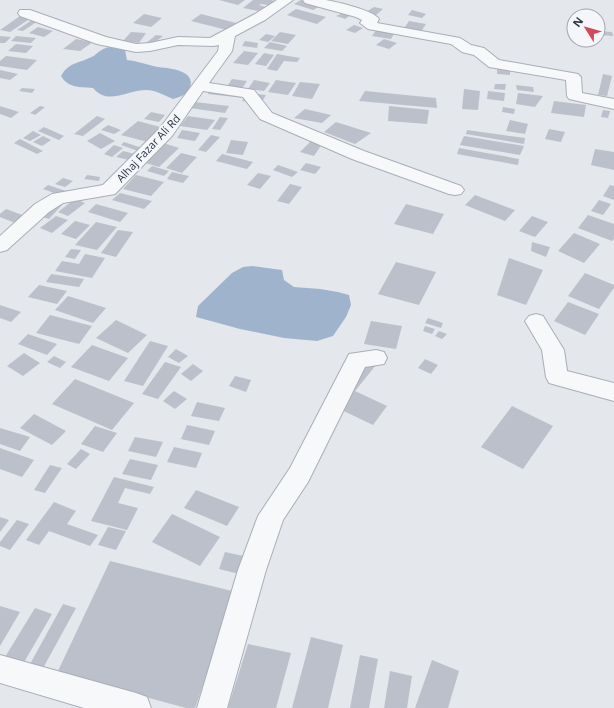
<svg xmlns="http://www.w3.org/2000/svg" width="614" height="708" font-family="'Open Sans',sans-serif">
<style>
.water{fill:#9fb4cc}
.building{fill:#bbc0ca}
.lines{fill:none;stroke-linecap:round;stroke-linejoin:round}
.minor-casing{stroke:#a9aeb7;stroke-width:2}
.minor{fill:#f7f8fa;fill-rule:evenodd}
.labels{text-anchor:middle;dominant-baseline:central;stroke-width:4;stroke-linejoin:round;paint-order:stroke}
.far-street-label{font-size:11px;fill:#2b3445;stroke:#f4f6f9}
</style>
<rect width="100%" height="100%" fill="#e4e7ec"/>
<path class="water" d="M109 47 125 50 127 60C138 61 148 65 158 67 168 68 196 70 190 87 188 95 179 97 173 99 164 95 155 90 146 90 127 90 108 106 93 88 80 87 68 88 61 76 69 61 83 63 95 55 100 51 102 49 109 47Z
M252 266 282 270 284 280 294 287 320 289 338 292 349 295 351 305 346 317 333 336 317 341 284 338 240 329 196 317 198 306 232 273 243 267Z"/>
<path class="building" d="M219 0H245L238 5Z
M253 0H271L279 2 273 6 261 4 259 5 269 8 263 12 243 8Z
M301 0H307L322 5 313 10 294 4Z
M374 7 383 9 376 15 366 12Z
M296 9 326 17 317 24 287 15Z
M412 10 426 14 422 18 408 15Z
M343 13 351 15 345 19 336 16Z
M144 14 162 18 151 27 133 23Z
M201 14 236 23 227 30 191 21Z
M20 16 31 18 10 32 0 30Z
M32 20 38 21 23 31 17 30Z
M409 21 426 24 420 33 403 30Z
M354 25 363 28 355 33 346 30Z
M38 27 53 31 44 37 29 33Z
M377 29 395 32 391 39 372 36Z
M599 31 612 32 613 36 600 35Z
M131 32 146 33 139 43 123 41Z
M280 32 296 35 288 44 271 41Z
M266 34 275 36 268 42 259 40Z
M156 35 163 36 153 44 146 43Z
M0 36 11 37 5 43H0Z
M16 36 36 38 31 43 11 41Z
M76 39 93 42 80 51 63 49Z
M384 39 397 43 389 49 376 45Z
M245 41 258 43 257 48 242 46Z
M270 42 287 46 282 51 264 48Z
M16 44 33 46 26 53 8 51Z
M244 51 258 53 248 65 233 63Z
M264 53 274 55 266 66 255 64Z
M277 54 288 56 300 58 297 62 284 61 277 71 267 69Z
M6 56 37 60 27 70 0 66V61Z
M497 67 510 68V75L497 74Z
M0 70 18 74 10 80 0 78Z
M603 74 612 76 607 96 598 95Z
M232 79 247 81 241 90 226 88Z
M254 80 270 83 264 91 248 89Z
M276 80 296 83 288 95 268 92Z
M300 82 320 84 312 99 292 96Z
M495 84H506L505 90 494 89Z
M516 85 533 87 534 92 517 90Z
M22 88 35 89 32 93 19 91Z
M211 89 266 95 261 103 242 101 244 98 208 94Z
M464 89 480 91 478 110 462 109Z
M365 91 436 98 437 108 359 101Z
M488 91 505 93 504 101 487 99Z
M518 93 543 96 535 107 516 104Z
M554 101 586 105 584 117 551 113Z
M195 102 229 106 225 113 190 108Z
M0 106 19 112 11 118 0 114Z
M40 106 45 107 35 115 30 113Z
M389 106 429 110 427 124 388 121Z
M503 107 515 109 514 114 502 112Z
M305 109 331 115 322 123 294 118Z
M603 110 610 111 608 118 601 117Z
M151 112 165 115 159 122 144 119Z
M97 116 105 119 83 136 74 134Z
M188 116 215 120 207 130 180 126Z
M220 117 228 118 220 130 212 129Z
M510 120 528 124 525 134 506 131Z
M138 121 164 128 148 142 121 135Z
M336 122 371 133 355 144 324 132Z
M108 125 121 130 114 134 101 130Z
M44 127 64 136 59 140 38 131Z
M549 129 565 132 561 142 545 139Z
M182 130 200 133 195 141 177 138Z
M467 130 525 138 524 144 466 134Z
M33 131 41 135 30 141 23 138Z
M100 133 115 141 101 149 87 141Z
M211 135 220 137 206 152 198 150Z
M43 136 51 140 42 146 33 142Z
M464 136 524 146 520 155 460 145Z
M20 139 43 151 37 154 14 143Z
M231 140 248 142 243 155 226 153Z
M311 141 322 144 314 156 300 152Z
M124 142 142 148 138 151 121 145Z
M163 143 179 148 159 167 142 162Z
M114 145 123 148 112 157 104 154Z
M459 148 519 159 518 165 457 154Z
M595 149 614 152V170L591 165Z
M123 151 135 154 129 160 116 157Z
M181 153 197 157 182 173 166 168Z
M222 154 253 162 247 169 216 161Z
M306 163 321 167 315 174 300 170Z
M278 165 298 172 292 177 273 170Z
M152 166 169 171 164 176 147 171Z
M172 172 189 176 183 183 167 179Z
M258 173 271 176 260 189 247 185Z
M87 175 100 177 99 181 84 179Z
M136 175 164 182 151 196 123 189Z
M63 178 73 181 65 187 55 184Z
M290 184 302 187 289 204 277 201Z
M48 185 75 194 63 196 43 189Z
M610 185 614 186V200L603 196Z
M120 193 152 201 144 209 112 200Z
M475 195 515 210 505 221 465 205Z
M75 199 85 203 68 216 58 212Z
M599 200 611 204 603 215 591 211Z
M54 202 63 204 49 219 40 216Z
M96 204 128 213 120 222 88 212Z
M406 204 444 214 433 234 394 224Z
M6 209 25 216 15 223 0 217V214Z
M588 215 614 224V239L612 241 578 228Z
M56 216 68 220 52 233 40 228Z
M532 216 548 222 535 237 519 231Z
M75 221 90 225 76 239 61 234Z
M96 222 117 227 97 250 75 245Z
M118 230 133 232 116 257 101 253Z
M574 233 600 244 584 263 558 251Z
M532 242 550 247 546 257 531 251Z
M71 249 81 250 75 259 65 257Z
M85 254 105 258 92 278 55 271 62 261 79 264Z
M509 258 543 270 526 305 497 295Z
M396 262 436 272 419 305 378 294Z
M585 273 614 285V288L599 309 568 296Z
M51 274 84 279 79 287 46 282Z
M39 285 67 291 57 304 28 297Z
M68 296 106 308 93 323 55 310Z
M568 302 599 314 585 335 554 321Z
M0 305 21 312 11 322 0 318Z
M50 315 92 326 79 344 36 333Z
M428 318 443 323 441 328 425 323Z
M116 320 147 335 128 353 96 338Z
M371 321 402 326 396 349 364 344Z
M425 326 435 329 432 334 423 331Z
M439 331 447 334 442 339 435 336Z
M28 334 57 344 47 355 18 344Z
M150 341 168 346 143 386 124 381Z
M92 345 128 358 109 381 71 367Z
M176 349 188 356 179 363 168 357Z
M24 353 40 363 23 376 7 366Z
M54 356 66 362 60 368 47 362Z
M361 358 376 365 355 391 387 406 373 425 325 402Z
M425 359 438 365 431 374 418 368Z
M165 362 181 367 158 399 142 394Z
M193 364 203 371 191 381 181 374Z
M235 376 251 380 246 392 229 386Z
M75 379 134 403 112 430 52 404Z
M174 391 187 399 175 409 163 401Z
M197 402 225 408 219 421 191 416Z
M512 406 553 426 523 469 481 447Z
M34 414 66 431 52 445 20 428Z
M187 425 215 431 209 445 181 439Z
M95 426 117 433 103 452 81 444Z
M0 428 30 437 20 451 0 444Z
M135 437 163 442 156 457 128 451Z
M174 447 202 453 196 468 167 462Z
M0 448 34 460 22 477 0 469Z
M81 449 90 454 76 469 67 464Z
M130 459 158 465 151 480 122 474Z
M50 465 62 468 45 493 34 490Z
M114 477 154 487 150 494 125 488 118 503 138 508 127 530 91 521Z
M196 490 239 507 227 526 184 508Z
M54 502 76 511 67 524 98 535 90 546 49 531 39 545 26 540Z
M172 514 220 537 200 566 152 542Z
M0 517 9 520 0 532Z
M17 520 29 524 10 550 0 546V542Z
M108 527 126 531 116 550 98 545Z
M225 552 257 559 251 577 219 569Z
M110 561 236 592 195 708H186L57 673Z
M63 604 76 608 42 670 29 666Z
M0 606 20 612 0 646Z
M35 608 52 614 23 664 5 657Z
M311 637 343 645 328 708H292Z
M248 644 291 653 276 708H228Z
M360 655 378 659 369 708H350Z
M432 660 459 671 448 708H415Z
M390 671 412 676 407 708H384Z"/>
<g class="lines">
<defs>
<path id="minor" d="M277 0H293L265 20 235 36 232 51 209 83 254 90 272 113 364 151 461 186 464 190 461 194 455 195 449 194 352 159 260 119 243 97 203 91 172 136 115 194 63 203 49 212 7 250 0 252V236L35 204 52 194 103 185 160 128 218 51 219 45 213 46 178 45 150 51 136 52 97 44 20 16 18 13 20 10H30L106 37 136 44 150 43 178 37 210 38 255 14Z
M303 0C311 0 319 0 326 0 337 2 373 10 379 19L377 23 460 38 471 45 484 48 499 60 578 74 581 77 582 93 614 99V109L569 99 567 96 566 80 489 67 474 55 462 52 451 44 368 29 360 23 362 20 356 17 305 3Z
M536 314 543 316 564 350 567 371 614 383V401L549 383 546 377 542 350 525 321 529 316Z
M376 350 384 352 387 358 384 364 365 367 308 482 283 520 266 570 227 708H197L238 570 258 516 290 468 349 354Z
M0 655 136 693 147 697 151 708H84L0 683Z"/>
</defs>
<use href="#minor" class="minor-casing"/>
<use href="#minor" class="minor"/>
</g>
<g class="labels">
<g class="far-street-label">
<text transform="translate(148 148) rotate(-47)">Alhaj Fazar Ali Rd</text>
</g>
</g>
<g transform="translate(586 28) rotate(307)"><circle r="19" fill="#f4f6f9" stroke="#a4a8b1"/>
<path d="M0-3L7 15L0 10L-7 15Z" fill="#d1495b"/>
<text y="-6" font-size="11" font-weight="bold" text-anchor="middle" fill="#2b3445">N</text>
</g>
</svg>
